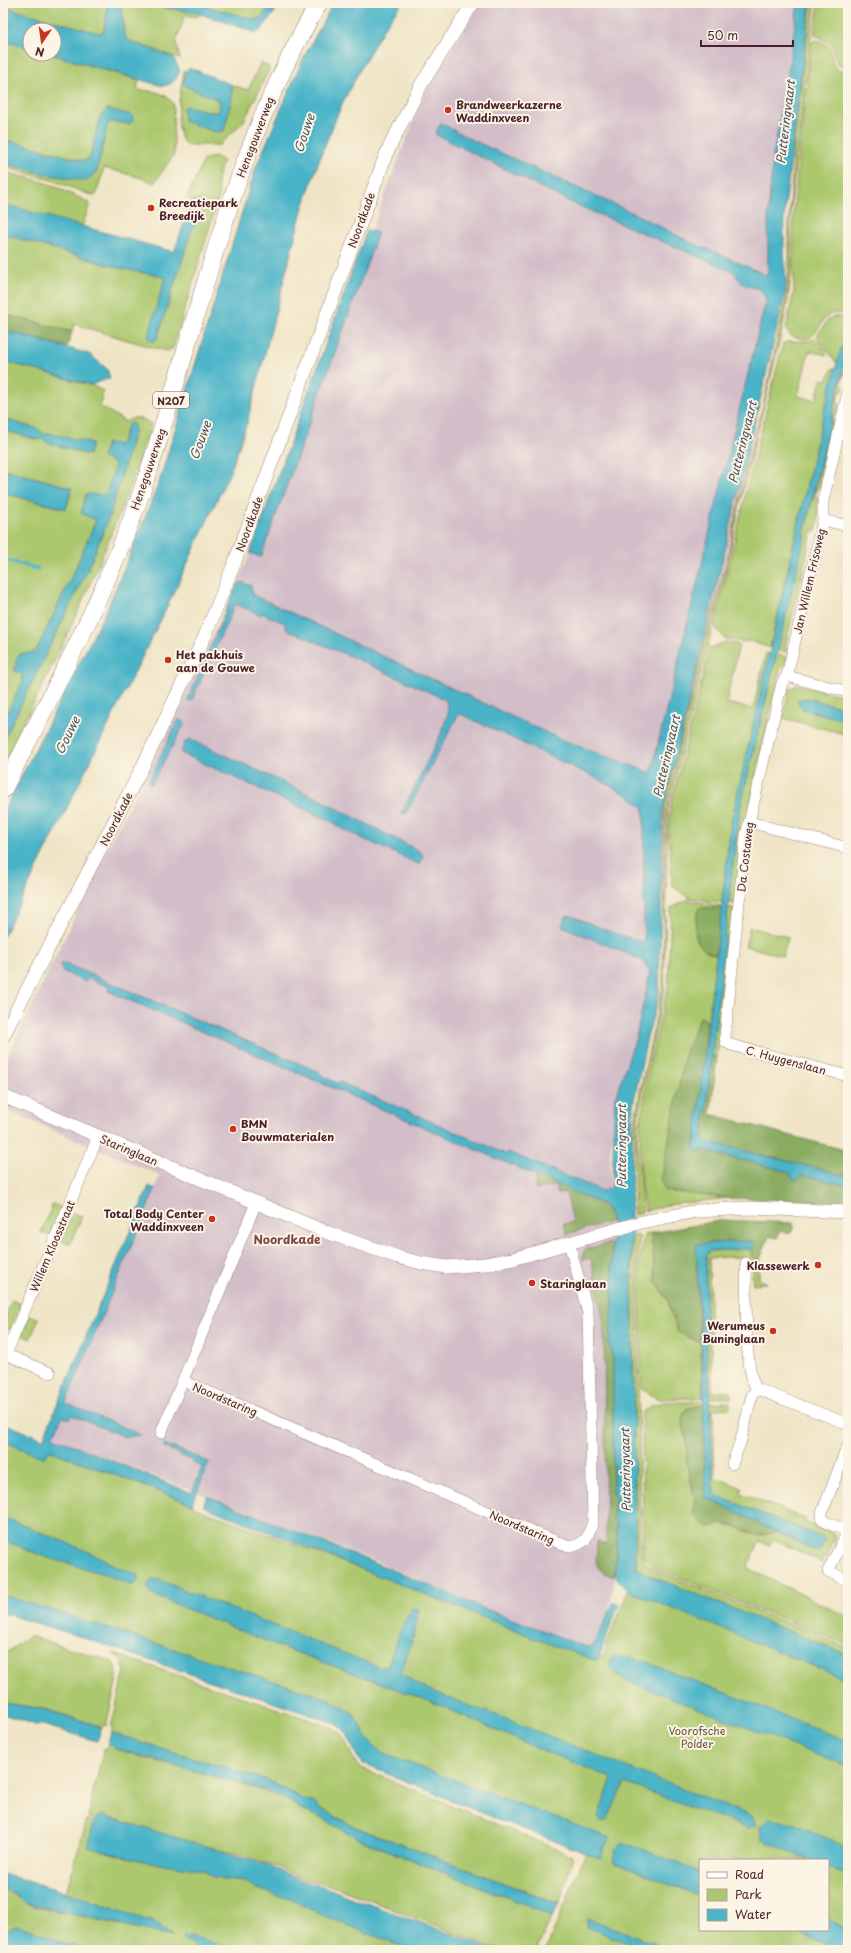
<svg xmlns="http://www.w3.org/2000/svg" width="851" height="1953" font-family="'Playpen Sans',sans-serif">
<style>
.industrial{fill:#d2bdc8}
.green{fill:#acc86e;stroke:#7b744c;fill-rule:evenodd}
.forest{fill:#89ac61;stroke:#6a6646}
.water{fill:#4ab4c8;stroke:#4a6a7a}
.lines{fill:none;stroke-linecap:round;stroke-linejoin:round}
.stream{stroke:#4ab4c8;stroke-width:3.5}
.minor-casing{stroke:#9c8278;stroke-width:12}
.tertiary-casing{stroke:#9c8278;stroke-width:14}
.primary-casing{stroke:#9c8278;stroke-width:18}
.minor{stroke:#fff;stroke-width:11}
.tertiary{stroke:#fff;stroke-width:13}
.primary{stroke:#fff;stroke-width:17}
.poi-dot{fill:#c8321e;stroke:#fcf5e5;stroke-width:1.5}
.labels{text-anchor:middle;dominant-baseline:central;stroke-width:4;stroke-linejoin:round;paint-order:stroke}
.shield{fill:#fcf5e5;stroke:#7f5f63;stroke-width:1}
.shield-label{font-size:10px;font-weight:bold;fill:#4a1f2b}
.poi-label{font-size:11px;font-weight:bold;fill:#4a1f2b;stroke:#fcf5e5;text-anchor:start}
.street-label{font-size:11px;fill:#4a1f2b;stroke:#fcf5e5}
.park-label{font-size:11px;fill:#67523f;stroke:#fcf5e5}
.water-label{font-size:12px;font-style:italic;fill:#4a5362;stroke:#fcf5e5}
.neighbourhood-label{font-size:12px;font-weight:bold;fill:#7e4748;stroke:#fcf5e5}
</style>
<rect width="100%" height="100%" fill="#fcf5e5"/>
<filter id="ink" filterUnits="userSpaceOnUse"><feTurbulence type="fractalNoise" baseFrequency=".025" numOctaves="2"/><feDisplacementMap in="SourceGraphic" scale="8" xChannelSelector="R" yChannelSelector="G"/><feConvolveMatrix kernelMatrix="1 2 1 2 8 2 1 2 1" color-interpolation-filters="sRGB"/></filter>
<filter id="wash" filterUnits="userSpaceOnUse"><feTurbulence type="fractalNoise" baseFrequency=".012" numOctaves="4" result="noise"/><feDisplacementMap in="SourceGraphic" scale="16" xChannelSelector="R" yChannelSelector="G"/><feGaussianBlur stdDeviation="0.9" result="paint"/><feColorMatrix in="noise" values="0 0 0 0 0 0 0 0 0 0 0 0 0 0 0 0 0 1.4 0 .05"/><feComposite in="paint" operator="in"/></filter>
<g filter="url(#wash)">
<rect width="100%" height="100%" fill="#efe5c6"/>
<path class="industrial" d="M480 3H817L794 135 772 340 730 540 697 678 669 811 654 1007 619 1088 610 1151 619 1554 601 1658 374 1560 53 1437 160 1175 3 1109V1066L112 839 162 743 247 562 316 372 424 94Z"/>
<path class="green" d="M3 3H108L104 31 99 34 3 7Z
M118 3H147L153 6 202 14 196 17 185 15 176 42 180 59 127 40C120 29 126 14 118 3Z
M194 3H272L261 18 252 19Z
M811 3H815L792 196 790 219 792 267 788 300 782 330 740 504 724 580 668 806 664 991 648 1065 638 1117 637 1134 642 1211V1212L634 1215 635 1124 640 1091 663 986 665 805 706 637 727 560 745 472 764 403 787 293 789 264V226L794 140Z
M819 3H848L842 47 848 48V67C832 69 837 52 830 43L814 34Z
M814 40C820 41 825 42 829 47 835 57 828 73 848 71L847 181 848 188V315C842 314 835 311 829 315 817 323 818 343 798 338 793 337 788 335 786 329L794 291 793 216 806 88H808L809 83 807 82 812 42Z
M3 41 30 48V54H50L139 80 137 90C151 91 164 91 173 103L174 155 154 183 139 177 104 168 96 195 88 194 55 181 3 167V163L44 174 97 171 108 123 112 122 130 124 132 115 107 109 100 117 90 158 84 161 3 139Z
M261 62 270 68 244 121 220 145H187C171 136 181 86 184 70L186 71 183 83 185 86 219 100 220 106 218 112H210L184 121 220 132C229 119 232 102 232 85L248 90Z
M216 157 223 161 217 180 219 196 173 348 167 351 147 346 74 324 72 332 3 314V234L119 268 166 277 148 337 157 339 184 254 195 200 192 201 187 198 204 159Z
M3 171 53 185 90 203 82 227 3 204Z
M834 316 848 319V343L841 348 837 364 817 336 828 320Z
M815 339 819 341 827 355 809 351 798 396 816 400 821 379 827 380 833 368 836 369 822 419 770 648 750 641 742 642 726 639 716 629 715 625 747 488 783 343C794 340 804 343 815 339Z
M3 361 91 385 103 391 100 406 126 422C134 415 143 418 151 424 114 543 59 654 3 764V741L88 569 110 515 126 429 122 442 118 445 107 444 111 461 115 466 107 493 81 513 96 520 73 574 40 643C35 652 32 654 22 653L21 673 23 681 3 721V665L6 649 3 648V493L66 509 72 488 3 469V430L35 439H43L46 442 89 455 92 443 48 433 45 435 38 429 3 419Z
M843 370 848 371 846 375H843L841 385 844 386 842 392H839L837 403 840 404 838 412H835L832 423 835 424 833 431H830L828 442 831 443 829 449H826L824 461H826L825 468 822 467 819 479 822 480 820 486H818L815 497 818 498V521L816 531H812L785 647 789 648 788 652 777 650Z
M726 642 739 645 726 703 753 709 766 653 770 654 731 823 722 902H718L689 898 672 886 669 829 671 805 710 648Z
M776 654 787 657 784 666 780 670 760 755 734 904 728 903 741 804Z
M796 684 848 697V709L806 698 798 700 803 709 848 721V735L783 718 789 689 795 687Z
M687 900 722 906V908H707L697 915 696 935 711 954H717L707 1025 705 1019 700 1017 665 1191 727 1198 668 1205 645 1211 641 1184 640 1124 650 1065 668 987 671 908Z
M728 907 734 908 717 1057 712 1056Z
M750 927 788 937 783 956 745 946Z
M53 1204 62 1208 50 1236 41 1232Z
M73 1213 82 1216 70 1245 61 1241Z
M651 1233 656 1282 668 1300 671 1315 688 1337 700 1342 703 1398 659 1399 641 1389 639 1263 644 1235Z
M637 1235 640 1237 637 1262 640 1543 643 1560 653 1569 848 1648V1655L651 1576 636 1568 632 1237Z
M753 1249 751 1252 755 1260 759 1262V1280L766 1282V1283L753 1284 752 1261H741L740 1257 709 1258 712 1392H731V1398H710L709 1375 707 1373 706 1255 709 1251Z
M12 1300 21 1304 10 1330 3 1327V1322Z
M30 1315 39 1319 30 1339 22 1335Z
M664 1402H702L703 1405 686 1409 682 1418 686 1439 687 1464 695 1499 693 1512 709 1527 722 1524 734 1527 758 1536 777 1532 816 1551 808 1531 716 1496 712 1486 710 1403 730 1402V1408L713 1409 715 1477 742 1488 740 1493 806 1519 805 1523 833 1533 835 1538 826 1558 823 1557V1563L773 1539 769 1546 760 1541 747 1568 848 1617V1645L654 1567 645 1559 643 1552 642 1412 653 1405Z
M3 1437 47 1453 49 1450 192 1504 198 1509 602 1657 633 1577 848 1664V1950H546L591 1840 377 1758 339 1715 3 1605ZM700 1860H828V1930H700Z
M30 1636 111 1661C117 1666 117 1671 117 1679L106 1726 103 1725 101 1730 99 1726 44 1709 3 1703V1655Z
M112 1653 331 1727C349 1735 347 1754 359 1767L573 1856 560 1902H554L355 1827 321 1809 313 1802 306 1801 267 1780 111 1733 113 1728 111 1727 125 1670 120 1658Z
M108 1743C130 1756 157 1761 181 1767 221 1778 261 1788 298 1805L299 1808 323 1819 363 1841 530 1906 552 1917 538 1946V1950H500L327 1884 302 1879 276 1866 238 1854 184 1841 101 1815 95 1820 88 1818 93 1792 104 1748 106 1749Z
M87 1820 304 1892 455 1950H83L16 1926 10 1929 71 1950H3V1889C14 1894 22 1902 33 1906L150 1931 63 1902Z"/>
<path class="forest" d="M3 314 72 332 67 347 3 330Z
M699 908H722L717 954C692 951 693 927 699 908Z
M700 1017 705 1019 707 1025 697 1152 702 1150 789 1172 793 1179 796 1180 802 1174 846 1185 848 1189V1202L727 1198 665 1191 661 1181 685 1053Z
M712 1056 717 1057 710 1114 848 1151V1176L704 1141 703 1136Z
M537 1175 602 1204 608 1210 612 1221 567 1234 564 1224 573 1222 566 1192 557 1194 555 1185 536 1190 535 1179Z
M724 1220 793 1223 794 1227 791 1232 786 1233 780 1231 777 1238 769 1236 759 1262 751 1255 752 1243 696 1244 700 1342 688 1337 677 1330 668 1300 656 1282 651 1233Z
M611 1243 613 1305 609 1344 613 1358V1493L616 1498 613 1518 617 1526V1543L614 1577C591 1567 597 1565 597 1541L606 1544 604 1325 591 1258 582 1260 585 1249Z
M703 1405 705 1497 777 1532C752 1541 744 1524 721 1524 717 1524 713 1527 709 1526 701 1525 697 1518 693 1512L695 1499 687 1464 686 1439 682 1418 686 1409Z"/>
<path class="water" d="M108 3H118C126 14 120 29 127 40L173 57 180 71C176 81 170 87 159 85L50 54H54V30H30V48L3 41V7L99 33 104 31Z
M147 3H194L252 19 261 18 272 3H281L262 29 257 33 198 13 153 6Z
M333 3H402L385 26 362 66 342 104 321 155 302 210 247 423 231 470 167 607 3 937V812L107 609 134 545 159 482 256 167 301 63Z
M798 3H810L784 215V250L786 283 785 294 663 811 659 995 647 1038 633 1105 631 1215 636 1568 651 1576 848 1655V1680L629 1591 618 1580 615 1573 617 1543V1526L613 1518 616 1498 613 1493V1358L609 1344 613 1305 612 1221 608 1210 602 1204 108 991 109 987 88 978 86 982 62 971 60 964 64 963 310 1068 336 1083 340 1082 506 1154 508 1152 603 1191 612 1187 615 1098 636 1037 650 973 644 961 562 926 566 916 569 915 613 933 644 942V808L625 794 598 779 459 713 406 814H401L441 734 448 714 447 703 444 699 352 657 286 629V624L262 613 261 615 235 604 192 700 189 702 188 699 237 585 242 582 251 586 253 595 560 739 651 773 766 300C760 284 753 290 742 283 739 281 736 275 734 272L570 202 435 134 441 123 468 138 635 214 698 246 713 251 766 275 768 271V216L773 156 787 79Z
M190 68 232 85V97L224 131 215 132 184 121 183 108 187 106 215 113 218 112 220 106 219 100 185 86 183 83 186 71Z
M107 109 132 115 133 121 130 124 112 122 108 123 97 171 86 181 44 174 3 163V139L84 161 90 158 100 117Z
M195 200H199L203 208 200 218 192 229 157 339 153 341 149 340 148 337 165 277 119 268 3 234V204L174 252 192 201Z
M367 230 378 233 261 557 250 553Z
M3 330 89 354 107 369 110 378 91 385 3 361Z
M848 343V354L845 361 804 532 805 536 741 804 736 838 703 1136 704 1141 848 1176V1189L846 1185 802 1175 796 1180 793 1179 789 1172 702 1150 697 1152 694 1150 731 823 822 419 841 348Z
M3 419 38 429 45 435 48 433 92 443 89 455 46 442 43 439H35L3 430Z
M129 423 133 424 135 429 110 515 88 569 3 741V721L23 681 21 673 14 671 18 655C24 652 30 655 36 651L73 574 96 520 81 513 86 494 103 495 107 493 115 466 111 461 102 458 107 443 118 445 122 442Z
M3 469 72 488 66 509 3 493Z
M806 698 848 709V721L803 709 797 702 798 700Z
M179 719 185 723 151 785 149 780Z
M190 739 319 799 421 852 423 855 420 865 336 826 337 824 181 753 185 742Z
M149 1186 155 1189 66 1403 141 1435 125 1437 72 1415 70 1419 62 1417 53 1437 192 1493 202 1467 172 1450 164 1447V1444L209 1462 192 1504 49 1450 44 1458 3 1441V1423L43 1439Z
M752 1241 753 1249 709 1251 706 1255 707 1373 709 1375 713 1490 717 1496 823 1538 825 1541 820 1550 816 1551 705 1497 703 1381 696 1244Z
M207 1496 383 1566 483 1608 586 1647 593 1646 614 1602 619 1604 598 1659 595 1660 555 1646 203 1506Z
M3 1517 77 1547 98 1556 117 1567 137 1574 138 1579 135 1584 130 1585 104 1574 45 1557 3 1540Z
M151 1580H159L379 1667 388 1666 399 1634 412 1608 419 1609 414 1636 401 1672C417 1690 481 1709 506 1719 588 1751 669 1785 752 1816L756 1825 749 1828 625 1783 606 1821 602 1822 598 1817 612 1778 529 1745 437 1704 268 1642 150 1594 147 1587Z
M3 1595 327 1698 353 1713 368 1739 382 1753 610 1838 604 1848 601 1859 477 1811 362 1763C350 1750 352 1731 334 1723L75 1635 3 1613Z
M615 1655 641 1660 848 1741V1767L628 1681 614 1673 610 1669 611 1661Z
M4 1703 43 1709 99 1726 101 1730 97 1741 43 1725H36L3 1714Z
M111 1733 267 1780 306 1801 313 1802 321 1809 355 1827 554 1902H560L552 1917 530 1906 363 1841 323 1819 299 1808 298 1805 271 1792 117 1749 108 1743Z
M101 1815 268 1865 302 1881 326 1887 349 1897 496 1950H410L320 1914 290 1899 257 1889 244 1881 214 1878 203 1870 143 1861 87 1847 95 1820Z
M769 1818 796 1824 848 1848V1875L828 1867V1860H810L761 1840 760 1827Z
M622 1842 700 1871V1896L613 1862 615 1851Z
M3 1874 69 1893 158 1924 173 1936 25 1903 14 1894 3 1889Z
M588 1918 672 1950H645L587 1927Z
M828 1920 848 1928V1950H840L789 1930H828Z
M16 1926H20L83 1950H43L3 1938V1933Z
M185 1935 243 1950H193L194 1945 183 1939Z"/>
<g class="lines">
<path class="stream" d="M3 559 38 569"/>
</g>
</g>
<g filter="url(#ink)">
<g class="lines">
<defs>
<path id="minor" d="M848 392 823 501V520L787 676 782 683 746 835 725 1036 726 1042 731 1045 848 1076
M823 520 848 526
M787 676 848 692
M749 822 848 848
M746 1263C747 1290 743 1371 757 1389L848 1424
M3 1353 50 1373
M6 1354 98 1137
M183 1381 569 1547C587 1544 588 1537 593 1521L588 1313 569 1243
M161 1433 256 1203
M848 1445 822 1513V1519L827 1523 848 1531
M732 1464 741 1440 752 1395 757 1389
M848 1531 828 1571 848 1581"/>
<path id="tertiary" d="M3 1036 142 768 205 636 234 564 387 152 421 85 473 3
M3 1096 326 1232 398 1257 421 1263 446 1267 486 1264 513 1259 642 1222 697 1211 748 1208 848 1212"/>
<path id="primary" d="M3 790C55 688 111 585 147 476 200 317 232 148 319 3"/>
</defs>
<use href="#minor" class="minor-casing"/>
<use href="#tertiary" class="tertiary-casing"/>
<use href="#primary" class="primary-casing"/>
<use href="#minor" class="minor"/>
<use href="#tertiary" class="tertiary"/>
<use href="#primary" class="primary"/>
</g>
</g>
<g class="poi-dot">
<circle cx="448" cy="110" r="4"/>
<circle cx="151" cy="208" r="4"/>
<circle cx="168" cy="660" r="4"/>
<circle cx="233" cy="1129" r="4"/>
<circle cx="212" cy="1219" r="4"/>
<circle cx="818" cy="1265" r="4"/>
<circle cx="532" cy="1283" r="4"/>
<circle cx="773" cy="1331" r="4"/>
</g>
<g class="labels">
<rect class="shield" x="153" y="392" width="36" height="16" rx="3"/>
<g class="shield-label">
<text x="171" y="400">N207</text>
</g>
<g class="poi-label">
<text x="456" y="104">Brandweerkazerne<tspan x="456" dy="13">Waddinxveen</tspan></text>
<text x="159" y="202">Recreatiepark<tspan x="159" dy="13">Breedijk</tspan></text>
<text x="176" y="654">Het pakhuis<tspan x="176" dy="13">aan de Gouwe</tspan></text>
<text x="241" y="1123">BMN<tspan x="241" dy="13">Bouwmaterialen</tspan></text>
<text x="204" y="1213" text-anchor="end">Total Body Center<tspan x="204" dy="13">Waddinxveen</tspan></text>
<text x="810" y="1265" text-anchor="end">Klassewerk</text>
<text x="540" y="1283">Staringlaan</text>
<text x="765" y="1325" text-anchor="end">Werumeus<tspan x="765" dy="13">Buninglaan</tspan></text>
</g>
<g class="street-label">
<text transform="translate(255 137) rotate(-69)">Henegouwerweg</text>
<text transform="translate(361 220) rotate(-70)">Noordkade</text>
<text transform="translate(148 469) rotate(-71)">Henegouwerweg</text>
<text transform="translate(249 524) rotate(-70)">Noordkade</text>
<text transform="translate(809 581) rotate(-77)">Jan Willem Frisoweg</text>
<text transform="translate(116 819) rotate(-63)">Noordkade</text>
<text transform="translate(745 857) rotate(-83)">Da Costaweg</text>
<text transform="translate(786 1060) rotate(15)">C. Huygenslaan</text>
<text transform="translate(129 1150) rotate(23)">Staringlaan</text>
<text transform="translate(52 1246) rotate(-67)">Willem Kloosstraat</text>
<text transform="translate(225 1399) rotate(23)">Noordstaring</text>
<text transform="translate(522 1527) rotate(23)">Noordstaring</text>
</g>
<g class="park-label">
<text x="697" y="1730">Voorofsche<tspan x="697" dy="13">Polder</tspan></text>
</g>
<g class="water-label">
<text transform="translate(785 122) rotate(-83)">Putteringvaart</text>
<text transform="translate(304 133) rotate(-72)">Gouwe</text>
<text transform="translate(200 440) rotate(-70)">Gouwe</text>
<text transform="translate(742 442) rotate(-76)">Putteringvaart</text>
<text transform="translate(67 735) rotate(-64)">Gouwe</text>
<text transform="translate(666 756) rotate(-77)">Putteringvaart</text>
<text transform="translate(621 1146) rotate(-90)">Putteringvaart</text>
<text transform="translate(625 1470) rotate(-91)">Putteringvaart</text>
</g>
<g class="neighbourhood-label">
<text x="287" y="1239">Noordkade</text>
</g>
</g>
<rect width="851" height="1953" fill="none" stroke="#fcf5e5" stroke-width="16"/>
<rect x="699" y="1859" width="130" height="72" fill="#fcf5e5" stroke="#b59f9b"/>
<rect x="707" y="1872" width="20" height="6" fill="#ffffff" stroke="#b59f9b"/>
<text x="735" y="1879" font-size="12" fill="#4a1f2b">Road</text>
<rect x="707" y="1889" width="20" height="12" fill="#acc86e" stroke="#b59f9b"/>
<text x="735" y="1899" font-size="12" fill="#4a1f2b">Park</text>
<rect x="707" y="1909" width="20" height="12" fill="#4ab4c8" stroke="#b59f9b"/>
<text x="735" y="1919" font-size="12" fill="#4a1f2b">Water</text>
<g transform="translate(42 42) rotate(193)"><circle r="19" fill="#fcf5e5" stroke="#b59f9b"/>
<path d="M0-3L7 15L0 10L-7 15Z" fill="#c8321e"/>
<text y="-6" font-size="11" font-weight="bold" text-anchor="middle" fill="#4a1f2b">N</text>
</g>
<path d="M701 40v6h92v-6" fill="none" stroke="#4a1f2b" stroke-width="2"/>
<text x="707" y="40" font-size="12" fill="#4a1f2b" stroke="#fcf5e5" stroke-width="3" paint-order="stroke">50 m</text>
</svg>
